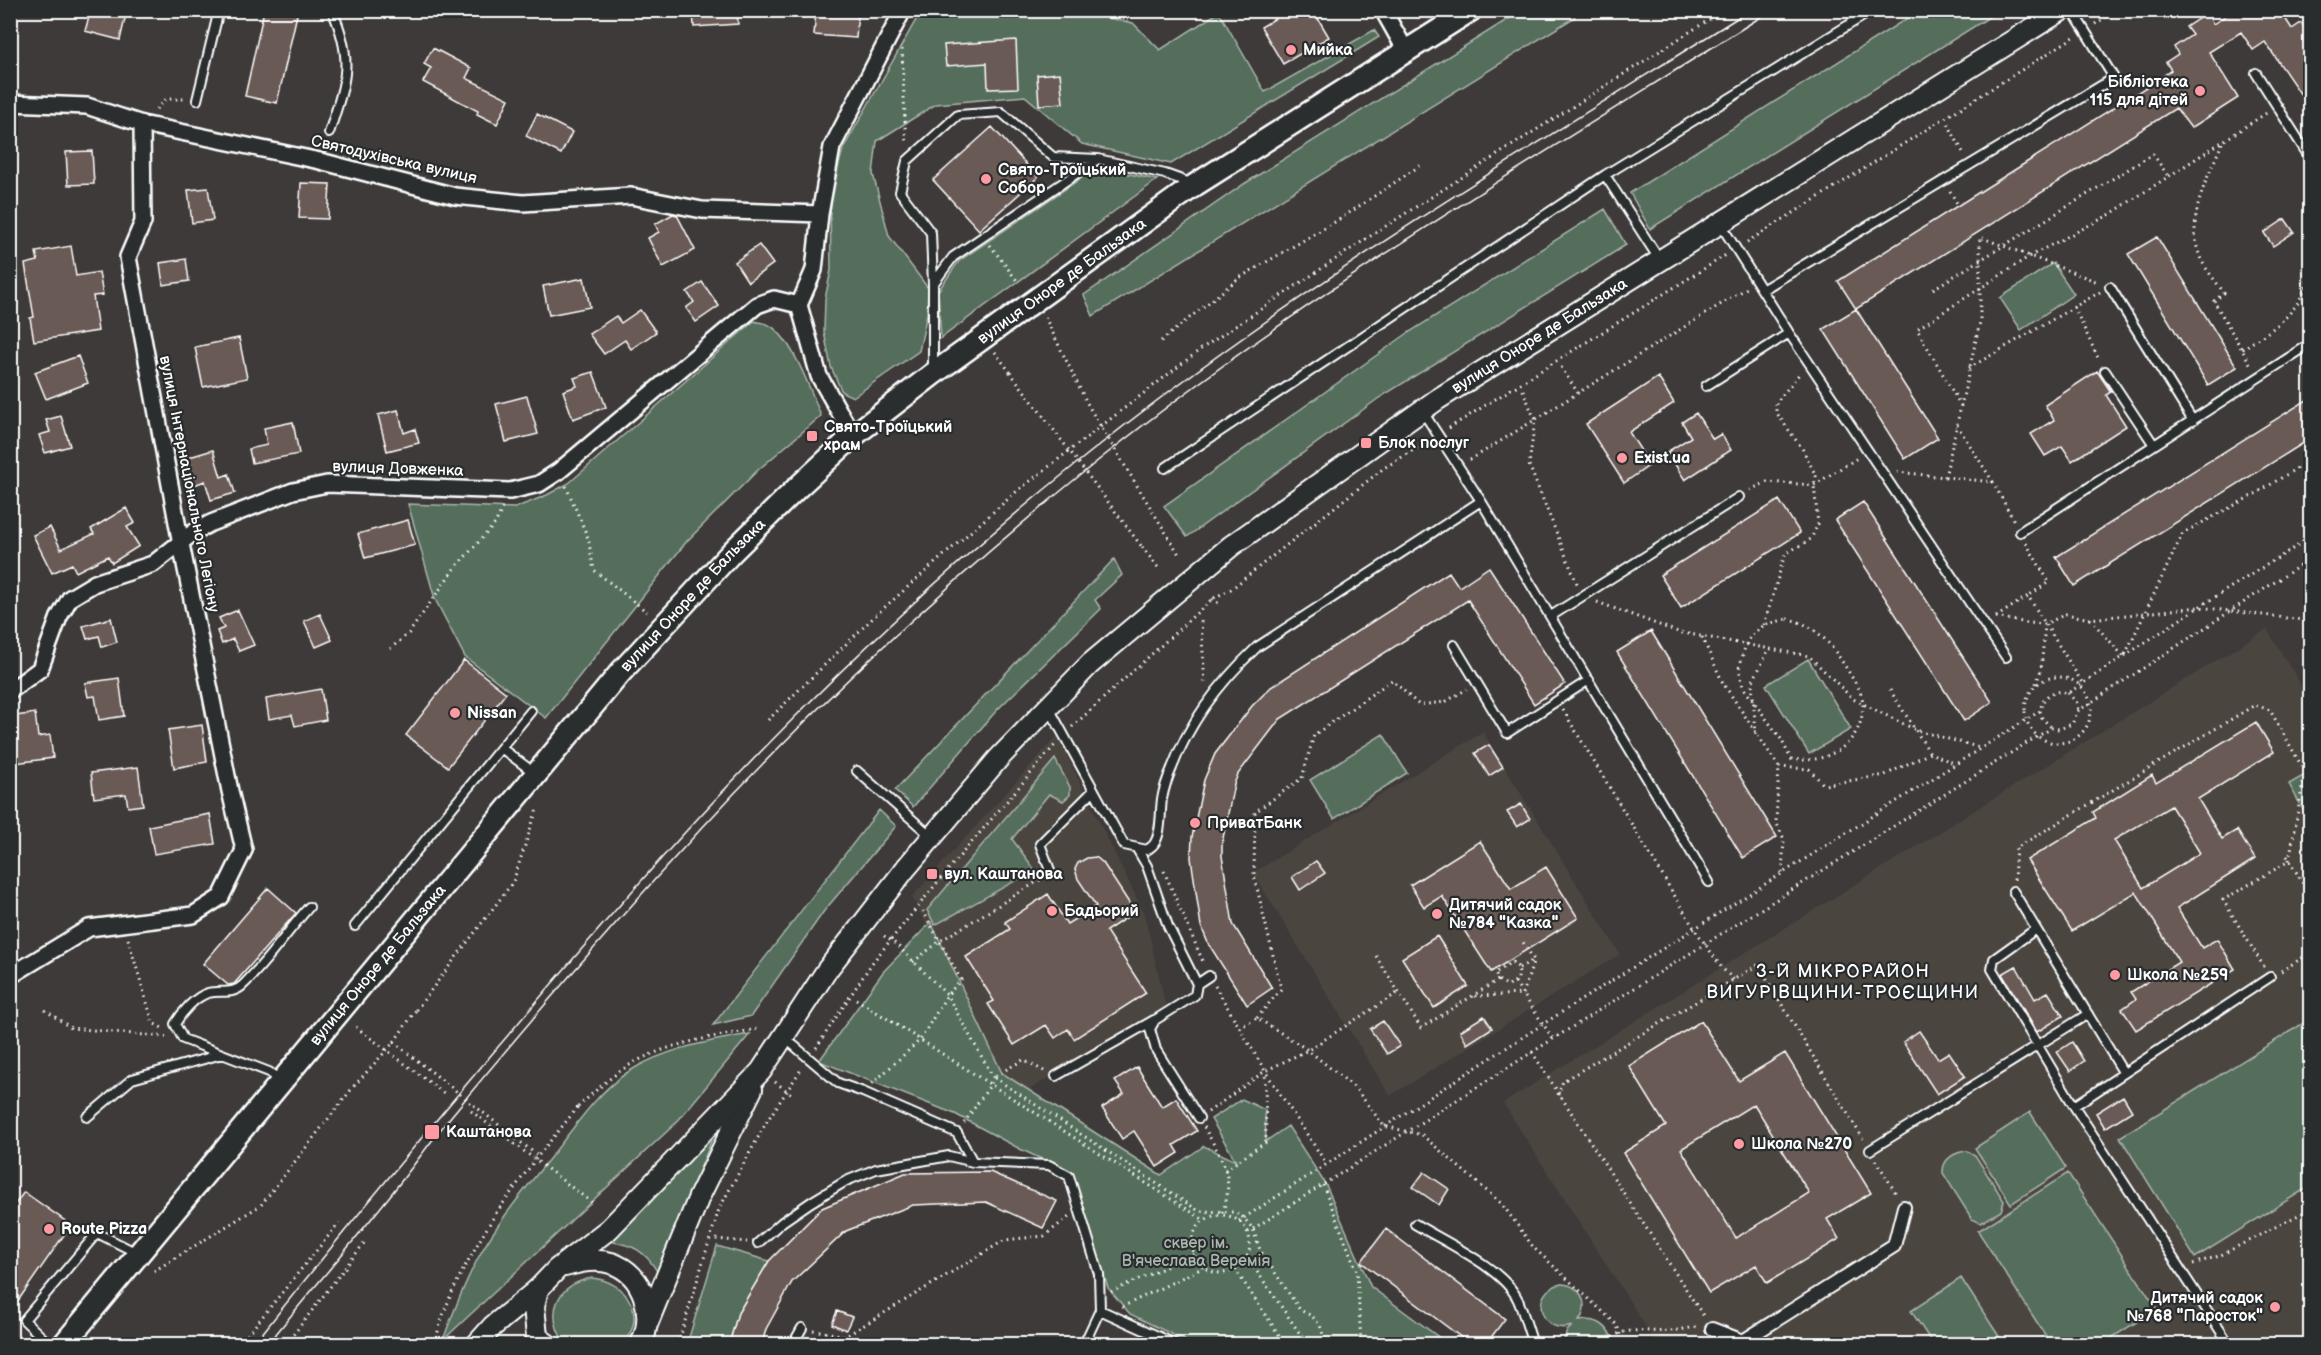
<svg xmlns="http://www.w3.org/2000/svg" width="2321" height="1355" font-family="'Balsamiq Sans',sans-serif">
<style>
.built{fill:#4c4441}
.green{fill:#556e5c;stroke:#aab6ae;stroke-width:1.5}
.building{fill:#6b5a54;stroke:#fff;stroke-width:1.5;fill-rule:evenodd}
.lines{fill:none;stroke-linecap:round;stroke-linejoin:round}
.service-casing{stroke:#fff;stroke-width:12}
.pedestrian-casing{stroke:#fff;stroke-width:16}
.minor-casing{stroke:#fff;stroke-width:20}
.tertiary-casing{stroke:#fff;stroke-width:24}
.secondary-casing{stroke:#fff;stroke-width:26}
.path{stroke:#fff;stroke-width:3;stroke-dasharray:1.5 4.5;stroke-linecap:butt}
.service{stroke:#2a2d2e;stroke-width:8}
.pedestrian{stroke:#2a2d2e;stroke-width:12}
.minor{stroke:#2a2d2e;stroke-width:15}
.tertiary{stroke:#2a2d2e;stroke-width:20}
.secondary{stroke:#2a2d2e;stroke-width:21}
.tram{stroke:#fff;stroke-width:1.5}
.path-bridge{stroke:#fff;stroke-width:3;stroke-dasharray:1.5 4.5;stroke-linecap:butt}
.poi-dot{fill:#ff9aa2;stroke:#2a2d2e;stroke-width:2}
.labels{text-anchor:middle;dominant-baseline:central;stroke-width:4.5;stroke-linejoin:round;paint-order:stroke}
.poi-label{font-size:16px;font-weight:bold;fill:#fff;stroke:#2a2d2e;text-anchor:start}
.street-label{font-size:16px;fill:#fff;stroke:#2a2d2e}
.park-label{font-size:16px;fill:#aab6ae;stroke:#2a2d2e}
.neighbourhood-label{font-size:18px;letter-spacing:1.5px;fill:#fff;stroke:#2a2d2e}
</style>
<rect width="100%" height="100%" fill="#3e3a39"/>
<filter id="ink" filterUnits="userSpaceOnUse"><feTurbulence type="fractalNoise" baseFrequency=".0167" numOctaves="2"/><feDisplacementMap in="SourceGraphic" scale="12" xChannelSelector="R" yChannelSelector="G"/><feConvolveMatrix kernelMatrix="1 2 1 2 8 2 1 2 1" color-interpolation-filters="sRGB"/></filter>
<g filter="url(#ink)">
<path class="built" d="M2267 629 2310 700V1344H1657L1503 1103Z
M1483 732 1620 954 1390 1096 1253 873Z
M1057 736 1144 913 1166 1006 1029 1090 1002 1073 912 897Z"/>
<path class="green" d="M1920 10 1999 11 1650 229 1630 193Z
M921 11H1074L1133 23 1160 50 1219 12 1265 92 1374 30 1379 37 1171 164 1082 144 1025 96 936 104 877 141 873 174 889 236 928 288 927 314 919 351 853 397 842 392 831 367 824 332 825 299 831 270 830 198 843 149Z
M1521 11H1571L1575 17 1093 316 1084 295 1244 184Z
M1098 167 1157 180 941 338 938 291 959 261Z
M1605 209 1626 245 1379 398 1187 537 1164 506 1408 333Z
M2053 263 2074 294 2021 330 2000 298Z
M754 321C758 322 763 323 767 324 792 335 811 392 821 416L758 470 687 541 546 718 465 657 435 599 408 504 515 508 547 495 569 483Z
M1114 559 1122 575 1095 600 1101 609 997 710 913 807 895 790Z
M1808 659 1851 729 1809 754 1766 685Z
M1383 734 1407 773 1334 819 1310 780Z
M1055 759 1070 787V795L1063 801 1049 794 1012 839 1035 870 935 925 927 910Z
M2310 772V822L2289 784Z
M879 810 896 826 824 911 751 1016 713 1025Z
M931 922 1002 1073 1161 1175 1204 1146 1236 1161 1211 1119 1242 1099 1265 1110 1266 1141 1288 1126 1326 1185 1371 1287 1448 1344H1192L1130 1314 1108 1288 1072 1173 1020 1149 955 1114 819 1061 883 972Z
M2310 1019V1186L2195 1258 2120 1137Z
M750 1034 676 1123 443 1340C453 1313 463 1286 477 1260 498 1220 529 1185 557 1149 578 1122 599 1091 628 1072 663 1049 709 1041 750 1034Z
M2030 1112 2066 1168 2011 1204 1975 1148Z
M713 1137 658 1273C645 1250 633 1245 608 1241Z
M1967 1151 1975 1155 2004 1201 2001 1211 1981 1223 1972 1219 1943 1173C1942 1159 1955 1152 1967 1151Z
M2068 1173 2157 1309 2102 1344H2051L1978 1231Z
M717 1246 769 1261 738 1313 729 1344H687Z
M592 1278C627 1281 649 1317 622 1344H565C545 1314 555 1285 592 1278Z
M1961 1278 2004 1344H1933L1911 1311Z
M1561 1284C1582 1285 1590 1305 1579 1321 1597 1318 1610 1325 1613 1344H1563L1567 1331 1572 1326C1541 1337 1527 1292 1561 1284Z"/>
<path class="building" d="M91 10H127L120 40 85 31Z
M264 10H298L277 103 245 96Z
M693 10H737L738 24 694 27Z
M816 10H858L856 38 814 35Z
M1289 10H1313L1329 37 1283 64 1261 27Z
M2234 10H2280L2292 29 2301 23 2310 36V108L2265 42 2253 50 2241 32 2209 52 2238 98 2191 128 2176 108 1856 309 1838 281 2159 79 2171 70 2166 62 2178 54 2174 47 2192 35 2186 27 2207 13 2213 24Z
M1016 40 1018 88 988 89 987 63 946 66 944 45Z
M433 48 471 68 466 78 509 99 497 124 477 114 478 111 423 82 431 68 424 64Z
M1060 73 1063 103 1039 105 1037 75Z
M537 114 572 132 561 154 526 136Z
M992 127 1038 177 979 230 933 180Z
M92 151 94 184 68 185 66 152Z
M301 183 330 184 328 219 299 218Z
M208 188 213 220 192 223 188 190Z
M673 214 677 215 695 250 663 267 648 238 659 232 655 224Z
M2285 219 2294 232 2273 246 2264 233Z
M2157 237 2237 367 2208 385 2128 254Z
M759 245 773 264 748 282 735 262Z
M71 246 76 276 99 272 103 295 93 296 98 331 34 341 30 318 34 317 25 264 38 261 36 252Z
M186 259 189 281 163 285 160 263Z
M584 278 590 307 549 315 543 286Z
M702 282 719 306 696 322 686 308 694 302 687 292Z
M1856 309 1938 438 1905 459 1823 329Z
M640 310 656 332 631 349 625 340 604 354 589 334 616 316 621 323Z
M239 338 247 378 203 387 195 347Z
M78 356 88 383 46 399 35 372Z
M2097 371 2111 392 2106 395 2126 426 2072 461 2062 446 2045 456 2031 434 2054 420 2045 405Z
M593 372 606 407 573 419 563 391 577 386 574 378Z
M1658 377 1674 403 1629 432 1650 465 1624 483 1586 424Z
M527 396 538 434 506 442 496 404Z
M2310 398V439L2074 586 2056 557Z
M398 410 404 433 415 429 419 443 387 451 378 415Z
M1696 413 1713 439 1721 434 1731 450 1685 480 1667 452 1691 437 1682 422Z
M61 416 70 446 45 453 39 435 50 432 46 420Z
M293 422 299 454 252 463 249 449 267 445 264 428Z
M213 450 221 477 229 474 235 493 211 500 205 481 194 485 186 458Z
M1779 500 1800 533 1681 608 1660 575Z
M1863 502 1992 702 1964 721 1835 520Z
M126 508 135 523 127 527 139 546 112 563 108 556 76 572 72 564 52 573 33 535 50 527 61 549 94 534 91 529Z
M408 520 415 545 365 558 358 534Z
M1489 567 1565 684 1534 704 1468 600 1280 719 1238 774 1234 784 1222 843V856L1233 924 1272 988 1247 1005 1208 943 1201 926 1191 858 1192 837 1204 780 1215 754 1252 706 1271 687 1449 572 1459 587Z
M238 610 254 645 239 651 233 639 222 644 217 631 224 628 219 618Z
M320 614 332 640 316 647 304 621Z
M111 618 117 642 102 647 99 636 87 639 83 626Z
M1651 631 1777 837 1743 858 1617 652Z
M464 660 506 693 448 767 406 735Z
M119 678 124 716 99 720 95 696 88 697 85 683Z
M321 689 326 720 295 726 292 715 269 719 266 699Z
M35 713 38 737 50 735 53 758 15 763 10 717Z
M2256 722 2274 752 2198 799 2222 839 2237 830 2255 859 2177 908 2202 948 2217 939 2235 969 2136 1030 2122 1009 2136 999 2131 992 2179 962 2136 892 2072 931 2027 860 2096 818 2093 812 2152 775 2156 783ZM2171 806 2200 853 2143 888 2114 840Z
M202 725 207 762 174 768 168 730Z
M1489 745 1503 767 1489 776 1475 753Z
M138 767 143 805 128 807 126 794 94 798 91 773Z
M1521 804 1530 819 1517 827 1507 812Z
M210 814 215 844 154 854 149 826Z
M1480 841 1511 889 1546 867 1578 918 1491 972 1442 896 1424 907 1410 885Z
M1096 857 1103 863 1135 912 1106 931 1146 993 1074 1039 1068 1029 1055 1038 1046 1025 1014 1045 988 1004 994 1001 966 957 1010 929 1005 922 1048 894 1067 924 1096 906 1078 879 1075 869 1078 863 1087 858Z
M1316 861 1325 873 1300 890 1292 877Z
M268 888 296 913 234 984 228 985 203 964Z
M1437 936 1468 986 1434 1008 1402 958Z
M2016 966 2035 999 2048 992 2063 1016 2037 1032 2002 974Z
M1484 1016 1492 1028 1467 1044 1460 1031Z
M1383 1021 1400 1046 1387 1054 1370 1029Z
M1701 1021 1739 1081 1785 1053 1871 1193 1827 1219 1839 1239 1767 1283 1756 1265 1709 1293 1623 1153 1666 1126 1629 1066ZM1754 1104 1809 1193 1736 1238 1681 1149Z
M1919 1031 1938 1059 1949 1052 1965 1076 1937 1094 1903 1042Z
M2072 1042 2084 1061 2070 1071 2057 1052Z
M1137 1067 1162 1107 1176 1098 1197 1131 1174 1145 1179 1153 1157 1167 1134 1131 1122 1139 1102 1108 1124 1094 1115 1081Z
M2123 1096 2132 1111 2105 1128 2096 1113Z
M990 1172 1057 1201 1043 1228 986 1202 913 1205 846 1231 792 1282 766 1329 762 1344H729L738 1313 769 1261 822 1208 905 1173Z
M1424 1172 1449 1189 1439 1205 1413 1187Z
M24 1192 71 1225 10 1312V1211Z
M1386 1229 1505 1319 1486 1344H1470L1361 1262Z
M837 1311 852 1317 846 1330 832 1324Z"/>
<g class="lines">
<defs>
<path id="service" d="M2256 73 2310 158
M197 100 219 10
M329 133C345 83 355 62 332 10
M1605 175 1659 259
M1721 225 1789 333 2006 657
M933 284 931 233 900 192 907 161 958 115 1001 112 1053 157 1098 159
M2110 287 2193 421
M1762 290 2114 78 2072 10
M933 370V284L953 257 1098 159 1165 174 1190 183
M2105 371 2154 445
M1706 386 1789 333
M1423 412 1481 501 1709 882
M1165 468 1605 175 1873 10
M2020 532 2310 344
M1551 616 1739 497
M1454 645 1507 733 1589 680
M1049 708 1124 845 1147 850C1149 848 1152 847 1154 844 1162 833 1160 812 1162 799 1164 788 1168 777 1172 768 1190 720 1220 682 1257 647L1481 501
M501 748 536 774
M857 771 931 836
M1137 849 1147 866 1168 926 1197 984 1195 995 1155 1020 1150 1029 1156 1050 1199 1118
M1051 873 1040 844 1094 790
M2013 891 2123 1072
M355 926 531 711
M2036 929 1994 959 1992 969 2074 1106 2229 1344
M1197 984 1209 976
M785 1038 838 1083 863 1092 957 1133 973 1162
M1056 1076 1154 1020
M281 1081 269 1072 183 1039 175 1024C182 1012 195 997 208 993 221 990 233 995 243 985 267 962 287 932 309 907
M2074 1106 2270 977
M87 1117 132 1079 222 1054
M1870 1150 2088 1014
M1415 1224C1445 1242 1503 1268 1518 1300 1524 1314 1528 1330 1533 1344
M758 1243 782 1222 811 1202 846 1181 876 1169 949 1156 973 1162 1049 1165 1069 1176 1099 1274 1100 1310 1084 1344
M1100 1310 1175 1344
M49 1344 24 1320 97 1233 137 1253
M793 1344 802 1328"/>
<path id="pedestrian" d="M1712 1329 1743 1341V1344
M1743 1341 1894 1246 1904 1207"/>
<path id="minor" d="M1383 10 1406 51
M10 103 87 106 142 124 320 161 455 196 523 203 631 196 702 210 820 214
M853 436 819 376 799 305 814 270 820 214 832 147 903 10
M10 691 40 669 59 617 70 598 95 583 153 564 194 532 211 523 293 491 327 484 510 491 539 484 559 471 757 305 774 299 799 305
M10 976 89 928 193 915 221 897 244 850 230 791 181 544 128 257 143 222 142 124"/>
<g id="tertiary">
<path d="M565 1266C580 1262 596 1258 611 1263 645 1274 655 1315 641 1344"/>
<path d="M648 1322 699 1197 752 1089"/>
<path d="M477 1344 493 1326 538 1289"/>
<path id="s1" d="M547 1344 537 1337 534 1306 538 1289 557 1269 609 1229 761 1071 827 970 906 868 998 759 1090 664 1231 546 1438 399 2062 10"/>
</g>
<g id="secondary">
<path id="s2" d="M64 1344 620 673 732 552 797 488 853 436 933 374 1195 185 1471 10"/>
</g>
</defs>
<use href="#service" class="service-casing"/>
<use href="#pedestrian" class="pedestrian-casing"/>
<use href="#minor" class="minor-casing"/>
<use href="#tertiary" class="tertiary-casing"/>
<use href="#secondary" class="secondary-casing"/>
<path class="path" d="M2095 24 2117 10
M902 49 906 144
M156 109 166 99H187
M1948 124 1964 154
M2222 143C2208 178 2186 215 2199 254 2203 267 2216 281 2224 293L2214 301 2252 367
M1950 191 1958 205
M1747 242 2074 37
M990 245 1018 282
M1933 289 2153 154 2168 176
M2074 307 2099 360
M1045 317 1089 407 1180 556
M1161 341 1239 278 1340 219 1421 165
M2242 349C2275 328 2298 315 2310 275
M995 352 1010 372
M1561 367 1578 393
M1969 368 2100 292
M1523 390 1535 420 1529 465 1578 586
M1961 406 1917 329 2030 256 2109 215 2268 112
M1957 425 1993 482
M1449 428 1726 255
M1470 460 1747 288
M1897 472 1993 482 2014 521
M1945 477 1980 322V237L2098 282
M566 486 588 538 594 570 647 612
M1750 490 1767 482 1814 485 1859 457
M2026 543 2049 582 2028 596
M1142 547 1160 570
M1212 599 1221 605
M1597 602 1678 632 1809 656 1853 699 1916 730 1981 748
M1996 617 2027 623 2045 624 2066 614 2090 619 2199 607 2310 621
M1996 617 2028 596 2083 684
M1787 619C1818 624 1834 648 1850 674 1855 683 1862 692 1863 703 1864 743 1828 765 1791 759L1781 739 1743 687 1739 668 1746 644 1751 636 1764 625Z
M2090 619 2124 657 2183 533 2257 493 2310 460
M1201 621 1205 685
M1764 625 1785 554 1811 539 1818 524 1814 485 1816 476 1803 450 1776 412V403L1800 373
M1702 637 1723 683 1779 767 1776 822 1784 839 1782 873
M390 649 409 633 454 569 495 524 503 507
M2025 710a33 33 0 1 1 66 0a33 33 0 1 1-66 0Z
M2036 684 2041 670 2045 625
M1890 690 1930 753
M2068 693 2077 703 2078 711
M1563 710 1694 928 1722 968 1734 980
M2040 711 2042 718 2052 728
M768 720 877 614 1016 492 1201 349 1375 233 1724 10
M1072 727 1212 599 1231 589 1384 468 1428 441
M1756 734 1752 683 1769 649
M1779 767 1809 769 1824 785 1885 775 1930 753 1956 764
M2287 856 2310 896
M1164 871 1204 964
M2014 880 2016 848 2255 705 2270 710 2305 772 2289 861 2223 900 2264 967
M884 936 896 944 947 995 993 1077 991 1084 964 1123
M128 939 153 1023 162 1028
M1376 956 1421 1028 1498 980
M913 962 940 941 1040 880
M1512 962 1519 968 1518 979 1509 986 1498 980 1495 973Z
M1519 968 1534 960 1523 942
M2281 971 2310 953
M1515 982 1553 1039
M1215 986 1265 1071 1326 1163
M1475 996 1523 994 1534 960
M856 999 1204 1220
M45 1010 71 1028 166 1037
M416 1010 513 882 537 809
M1257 1018 1281 989 1254 875 1255 812 1302 778 1314 735 1392 680 1419 705 1445 702 1467 689
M356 1027 445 1094
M1239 1028 1257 1018 1308 1050 1355 1088 1384 1126 1422 1135 1502 1204 1534 1248 1617 1325 1623 1344
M816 1048 872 963 941 878 1055 745
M1532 1052 1704 1317
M1044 1071 1023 1060 993 1077 1199 1211 1234 1212 1244 1218 1253 1229 1260 1250 1300 1310 1312 1316 1320 1325 1326 1344
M775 1082 794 1096
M872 1084 920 1040 947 995 961 980 923 911
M1558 1095 1563 1081 1758 965 1863 1139
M578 1107C595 1091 612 1075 633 1063 671 1042 717 1036 759 1029
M471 1111 595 1205
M1208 1112 1265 1071 1308 1050 1399 992
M1204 1127C1222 1160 1236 1176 1222 1214
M1876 1160 1897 1195
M1225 1170 1266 1142 1265 1073
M1323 1185 1357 1271 1361 1344
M1192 1244a29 29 0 1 1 58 0a29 29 0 1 1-58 0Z
M1239 1221 1543 1024 2040 711C2043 695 2053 689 2068 693L2199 607 2310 538
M1248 1232 1553 1039 2038 736 2052 728 2059 729 2072 724 2078 711 2310 559
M716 1239 747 1242
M1247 1257 1307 1344
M2193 1264 2219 1256 2310 1209
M1235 1269 1285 1344
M154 1271 261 1205 354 1086
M1111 1292 1194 1254
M1122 1307 1204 1267
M813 1330 846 1336 1005 1240 1044 1236 1069 1217
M1612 1337C1629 1326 1650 1333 1670 1331 1679 1330 1689 1328 1699 1327
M240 1344 339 1223
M286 1344 365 1242
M435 1344C445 1296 471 1255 496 1213
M678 1344 719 1209 767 1121 802 1068"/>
<use href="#service" class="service"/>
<use href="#pedestrian" class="pedestrian"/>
<use href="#minor" class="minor"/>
<use href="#tertiary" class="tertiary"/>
<use href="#secondary" class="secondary"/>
<path class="tram" d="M254 1344C331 1246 411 1150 492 1054 586 943 681 832 783 729 875 635 974 546 1077 463 1287 293 1521 154 1750 10
M268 1344C306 1296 346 1251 384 1203 408 1174 429 1143 453 1114 533 1017 615 922 700 830 817 703 946 585 1079 476 1294 300 1537 158 1772 10"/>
<path class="path-bridge" d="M1010 372 1142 547
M394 1042 538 1156
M354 1086 394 1042 416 1010
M496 1213 538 1156 578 1107"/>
</g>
</g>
<g class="poi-dot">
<circle cx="1291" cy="50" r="6"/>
<circle cx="2200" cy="91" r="6"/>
<circle cx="986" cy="179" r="6"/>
<rect x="806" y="430" width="12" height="12" rx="3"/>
<rect x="1360" y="437" width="12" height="12" rx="3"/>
<circle cx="1622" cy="458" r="6"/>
<circle cx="455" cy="713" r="6"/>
<circle cx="1195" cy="823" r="6"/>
<rect x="926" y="868" width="12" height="12" rx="3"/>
<circle cx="1052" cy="911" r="6"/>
<circle cx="1437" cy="914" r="6"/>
<circle cx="2115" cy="975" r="6"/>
<rect x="424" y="1124" width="16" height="16" rx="3"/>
<circle cx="1739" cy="1144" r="6"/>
<circle cx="49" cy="1229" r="6"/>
<circle cx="2275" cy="1307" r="6"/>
</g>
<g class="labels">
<g class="poi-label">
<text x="1303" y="50">Мийка</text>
<text x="2188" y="82" text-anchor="end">Бібліотека<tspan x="2188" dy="18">115 для дітей</tspan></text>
<text x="998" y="170">Свято-Троїцький<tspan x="998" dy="18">Собор</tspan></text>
<text x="824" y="427">Свято-Троїцький<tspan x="824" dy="18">храм</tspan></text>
<text x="1378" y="443">Блок послуг</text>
<text x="1634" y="458">Exist.ua</text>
<text x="467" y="713">Nissan</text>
<text x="1207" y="823">ПриватБанк</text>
<text x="944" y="874">вул. Каштанова</text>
<text x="1449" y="905">Дитячий садок<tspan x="1449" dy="18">№784 "Казка"</tspan></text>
<text x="1064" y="911">Бадьорий</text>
<text x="2127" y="975">Школа №259</text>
<text x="446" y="1132">Каштанова</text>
<text x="1751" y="1144">Школа №270</text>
<text x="61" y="1229">Route Pizza</text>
<text x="2263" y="1298" text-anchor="end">Дитячий садок<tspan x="2263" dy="18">№768 "Паросток"</tspan></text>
</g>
<g class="street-label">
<text transform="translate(394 160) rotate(13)">Святодухівська вулиця</text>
<text stroke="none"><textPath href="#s2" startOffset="1464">вулиця Оноре де Бальзака</textPath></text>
<text stroke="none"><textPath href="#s1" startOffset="1455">вулиця Оноре де Бальзака</textPath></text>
<text transform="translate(398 469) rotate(2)">вулиця Довженка</text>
<text transform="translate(189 484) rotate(79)">вулиця Інтернаціонального Легіону</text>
<text stroke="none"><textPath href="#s2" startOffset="978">вулиця Оноре де Бальзака</textPath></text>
<text stroke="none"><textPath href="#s2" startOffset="492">вулиця Оноре де Бальзака</textPath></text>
</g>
<g class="park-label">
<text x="1196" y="1243">сквер ім.<tspan x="1196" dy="18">В'ячеслава Веремія</tspan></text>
</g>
<g class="neighbourhood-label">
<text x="1843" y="971">3-Й МІКРОРАЙОН<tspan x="1843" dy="21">ВИГУРІВЩИНИ-ТРОЄЩИНИ</tspan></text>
</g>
</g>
<rect width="2321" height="1355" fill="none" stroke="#2a2d2e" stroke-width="36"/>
<rect x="18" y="18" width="2285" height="1319" fill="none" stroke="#fff" stroke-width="2" filter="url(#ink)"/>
</svg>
